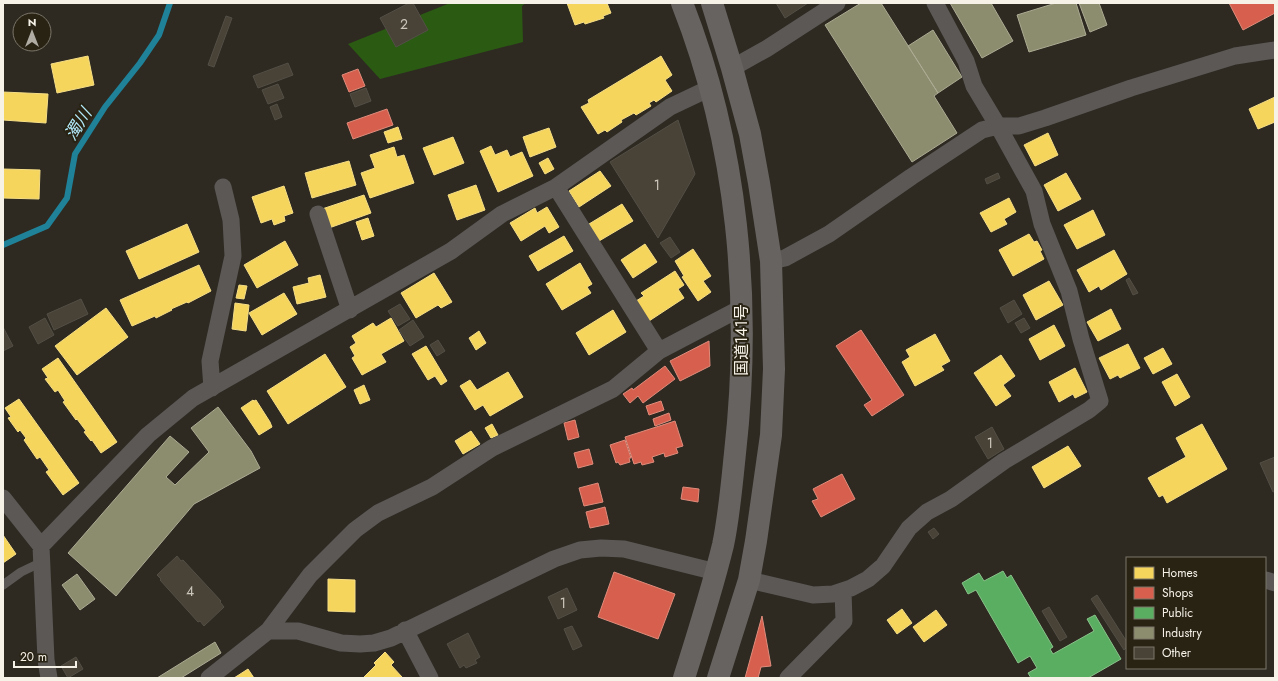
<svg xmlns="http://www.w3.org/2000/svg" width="1278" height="681" font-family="Jost,'Noto Sans JP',sans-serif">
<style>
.forest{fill:#2b5a13}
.homes{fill:#f6d55c;stroke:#f6de86}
.shops{fill:#d6604d;stroke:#e08c7c}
.public{fill:#5aae61;stroke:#89c28a}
.industry{fill:#8c8c6e;stroke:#acab93}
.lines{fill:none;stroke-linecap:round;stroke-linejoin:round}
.stream{stroke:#208299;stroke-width:6}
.building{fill:#494236;stroke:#534f47}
.service{stroke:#5b5856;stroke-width:9}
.minor{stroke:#5b5856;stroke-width:17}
.trunk{stroke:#676360;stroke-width:22}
.labels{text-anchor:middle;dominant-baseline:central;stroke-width:4;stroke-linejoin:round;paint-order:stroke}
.number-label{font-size:14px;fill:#cbc6bc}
.street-label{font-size:16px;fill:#f6f2e8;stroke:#292314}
.water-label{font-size:17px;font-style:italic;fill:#b2eafb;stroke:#292314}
</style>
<rect width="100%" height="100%" fill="#2e2a22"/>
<path class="forest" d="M450 3H526L522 6 523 42 380 79 348 44Z"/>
<path class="homes" d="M567 3H607L611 13 603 16 604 18 585 24 584 22 575 25Z
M88 56 94 85 57 93 51 64Z
M661 56 672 75 665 80 672 91 656 102 654 100 649 103 651 106 636 115 634 113 621 120 622 122 607 132 605 130 598 134 581 107 589 103 588 100Z
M3 92 48 94 46 123 3 120Z
M1275 97V122L1258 129 1249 109Z
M398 127 402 139 388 143 384 132Z
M549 128 556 147 530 157 523 137Z
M1048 133 1058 155 1035 166 1024 145Z
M453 137 464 163 434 175 423 148Z
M491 146 495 155 507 150 510 157 522 152 533 176 498 192 480 151Z
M394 147 397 157 404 155 414 183 370 198 361 173 375 168 370 155Z
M548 158 554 169 545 174 539 163Z
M349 161 356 185 312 198 305 173Z
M3 169 40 170 39 199 3 198Z
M600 171 611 186 579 207 569 191Z
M1066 173 1081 199 1058 211 1044 185Z
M476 185 485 210 457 220 448 195Z
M284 186 293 213 284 216 285 221 274 225 272 219 261 223 252 197Z
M364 195 371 213 329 228 322 209Z
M1009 198 1016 212 1004 219 1007 224 991 232 980 213Z
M622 204 633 221 599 241 589 224Z
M547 207 559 227 549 233 545 226 521 241 510 223 535 208 537 213Z
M1093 210 1105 235 1077 249 1064 225Z
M368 218 374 236 362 240 356 222Z
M187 224 199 252 139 279 126 251Z
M1029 234 1034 242 1037 241 1042 250 1040 251 1044 259 1013 276 999 250Z
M564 236 573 251 538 271 529 256Z
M285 241 298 265 257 288 244 265Z
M645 244 657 262 633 278 621 260Z
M693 249 711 276 703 281 711 292 698 301 682 277 684 276 675 261Z
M1114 250 1127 274 1101 290 1099 286 1089 292 1077 270Z
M580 263 592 284 587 287 591 293 562 310 546 284Z
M199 265 211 291 188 303 187 302 171 309 172 310 156 318 155 316 132 326 120 300Z
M675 271 684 285 678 289 684 298 649 321 636 301 644 296 641 293Z
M434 273 452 302 441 308 438 305 416 318 401 293Z
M320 275 326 297 297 304 293 287 309 283 308 278Z
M1049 281 1063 305 1036 320 1023 295Z
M239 285 247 286 244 299 236 298Z
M284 293 297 314 262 335 249 313Z
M235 303 249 305 246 331 232 329Z
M106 308 128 337 77 375 55 346Z
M1111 309 1121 329 1098 341 1087 322Z
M613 310 626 332 589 355 576 333Z
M391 318 404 341 381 354 386 362 362 375 352 358 355 356 350 347 356 343 352 336 373 323 376 327Z
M1054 325 1065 346 1040 360 1029 339Z
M479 331 486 343 476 350 469 338Z
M935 334 950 361 941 366 944 370 915 386 902 362 910 357 906 350Z
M1128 344 1140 368 1120 378 1118 375 1110 379 1099 358Z
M426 346 447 381 441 385 435 376 428 380 412 354Z
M1163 348 1172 364 1153 374 1144 358Z
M325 354 346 387 288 424 267 391Z
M1001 355 1015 376 1003 385 1011 396 996 406 974 373Z
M58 358 117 442 101 453 92 440 91 441 84 432 86 431 77 419 76 420 63 402 65 401 58 390 55 392 45 379 48 378 42 369Z
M1075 368 1087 392 1075 398 1073 394 1059 402 1049 382Z
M508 372 523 397 490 416 483 405 475 410 460 386 470 380 477 390Z
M1177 374 1190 397 1175 406 1162 382Z
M364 385 370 400 360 404 354 390Z
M19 399 79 483 63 495 46 472 49 470 40 457 37 459 24 440 26 438 20 430 18 432 8 418 11 417 5 408Z
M253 400 254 401 256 400 270 422 272 427 259 435 241 408Z
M492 424 498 435 491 438 485 428Z
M1202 424 1227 469 1167 503 1163 495 1159 497 1148 478 1186 457 1176 438Z
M471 431 480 444 463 454 455 441Z
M1068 446 1081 466 1044 488 1032 467Z
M3 535 16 554 3 563Z
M328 579 355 580V612L328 611Z
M902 609 912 623 897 634 887 620Z
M936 610 947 625 924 642 913 627Z
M385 652 394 662 391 665 402 677 401 678H363L376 665 374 663Z
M248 669 254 678H234Z"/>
<path class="shops" d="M1229 3H1275V13L1243 30Z
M358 69 365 86 349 92 342 75Z
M387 109 393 125 353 139 347 123Z
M861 330 904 395 872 416 864 405 872 400 836 346Z
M709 341 710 366 680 381 670 361Z
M665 366 675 379 643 403 638 396 630 403 623 394 632 388 633 390Z
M661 401 664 410 649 415 646 406Z
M669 413 671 420 655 426 653 419Z
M575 420 579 437 568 440 564 423Z
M675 421 683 446 676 448 678 453 665 457 664 453 652 457 654 462 642 465 641 462 634 464 625 437Z
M625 440 631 458H629L630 462 620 465 618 462 616 463 610 445Z
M589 449 593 464 578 468 574 453Z
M842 474 855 499 821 517 812 501 818 499 813 489Z
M598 483 603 502 584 506 579 488Z
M683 487 699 489 698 502 681 499Z
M605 507 609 524 590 528 586 512Z
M614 572 675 594 658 639 598 617Z
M762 616 771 666 761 667 758 678H745Z"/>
<path class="public" d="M1003 571 1007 578 1011 575 1053 647 1050 649 1053 654 1094 631 1087 619 1095 615 1121 659 1088 678H1031L1028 673 1037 668 1030 656 1018 663 976 590 968 594 962 583 979 573 984 581Z"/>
<path class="industry" d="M861 3H881L938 93 934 96 957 133 912 162 825 25Z
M950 3H991L1013 41 982 58Z
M1056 3H1076L1086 35 1029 52 1017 15Z
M1079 3H1099L1107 25 1090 32Z
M933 30 962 77 938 93 908 46Z
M218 407 251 451 260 468 194 504 116 596 68 553 170 436 189 452 166 477 175 485 209 452 191 428Z
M77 574 95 599 80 610 62 585Z
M215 642 221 653 181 678H157Z"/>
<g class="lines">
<path class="stream" d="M3 245 47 226 67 198 75 154 105 107 140 63 159 35 170 3"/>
</g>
<path class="building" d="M409 3H413L428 30 396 47 380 18Z
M776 3H808L785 18Z
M226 16 232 18 214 67 208 65Z
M288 63 293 75 258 88 253 76Z
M278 84 284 98 268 104 262 90Z
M366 88 371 101 355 107 350 94Z
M277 104 282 117 275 120 270 107Z
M678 120 695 174 658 238 610 162Z
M998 173 1000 178 987 184 985 179Z
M670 237 680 252 671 258 660 243Z
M1129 278 1138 293 1133 295 1126 280Z
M81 299 88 314 54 330 47 314Z
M1014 300 1022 314 1008 323 1000 308Z
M400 304 410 319 398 326 388 311Z
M45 318 54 335 38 344 29 327Z
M1024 318 1030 328 1021 333 1015 323Z
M413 320 424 337 410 346 399 330Z
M3 327 13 346 3 351Z
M438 340 445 351 437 356 430 345Z
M992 427 1004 449 988 459 975 437Z
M1275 457V491L1273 492 1260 463Z
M934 528 939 534 933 539 928 532Z
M177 556 181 561 183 560 221 601 220 602 224 607 204 626 200 621 198 622 160 580 161 579 157 575Z
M567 588 577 610 558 619 548 597Z
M1097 595 1127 642V647L1124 650 1091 599Z
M1049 607 1067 637 1060 641 1042 611Z
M572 626 582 646 573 650 564 629Z
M468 633 480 657 475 660 477 663 466 668 464 665 460 668 447 644Z
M76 657 83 669 68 678 61 666Z"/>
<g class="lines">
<path class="service" d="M3 585 21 572 42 562"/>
<path class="minor" d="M732 68 766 49 837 3
M556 187 659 351
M318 214 350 310
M771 261 785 258 829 234 911 177 982 130 998 126H1019L1045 118 1131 88 1235 56 1275 50
M212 388 210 361 233 256 231 220 223 187
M3 498 41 546 46 660 49 678
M41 546 148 435 193 398 451 251 502 214 556 187 670 107 710 88
M749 580 813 595 833 594 851 588 868 579 883 566 909 528 927 512 951 499 1004 461 1089 410 1100 401 1081 339 1069 291 1042 224 1034 191 998 126 974 86 966 61 935 3
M1266 580 1275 583
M405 630 430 678
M268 631H298L341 643 360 644 374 643 391 638 554 559 580 550 601 548 624 549 716 572
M209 678 268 631 310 575 355 530 378 513 432 487 492 448 613 389 659 351 741 308
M788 678 844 621 843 591"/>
<path class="trunk" d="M682 3C738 145 752 302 735 453 732 482 729 517 723 545 712 590 698 634 684 678
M712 3 732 68 750 134 759 183 771 261 774 369 771 435 756 541 749 580 718 678"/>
</g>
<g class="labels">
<g class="number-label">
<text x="404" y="24">2</text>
<text x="657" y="185">1</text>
<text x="990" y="443">1</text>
<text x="190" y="591">4</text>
<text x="563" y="603">1</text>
</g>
<g class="street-label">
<text transform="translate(741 340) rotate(-90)">国道141号</text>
</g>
<g class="water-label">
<text transform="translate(78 124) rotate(-58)">濁川</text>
</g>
</g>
<rect width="1278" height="681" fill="none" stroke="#f6f2e8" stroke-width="8"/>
<rect x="1126" y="557" width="140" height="112" fill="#292314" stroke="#7b7669"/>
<rect x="1134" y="567" width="20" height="12" fill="#f6d55c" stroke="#7b7669"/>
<text x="1162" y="577" font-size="12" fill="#f6f2e8">Homes</text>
<rect x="1134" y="587" width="20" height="12" fill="#d6604d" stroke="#7b7669"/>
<text x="1162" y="597" font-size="12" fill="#f6f2e8">Shops</text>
<rect x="1134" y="607" width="20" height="12" fill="#5aae61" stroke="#7b7669"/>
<text x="1162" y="617" font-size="12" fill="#f6f2e8">Public</text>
<rect x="1134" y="627" width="20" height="12" fill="#8c8c6e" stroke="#7b7669"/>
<text x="1162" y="637" font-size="12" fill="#f6f2e8">Industry</text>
<rect x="1134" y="647" width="20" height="12" fill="#494236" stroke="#7b7669"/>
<text x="1162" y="657" font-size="12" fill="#f6f2e8">Other</text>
<g transform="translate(32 32)"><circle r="19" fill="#292314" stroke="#7b7669"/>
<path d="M0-3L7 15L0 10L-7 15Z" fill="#b0aca3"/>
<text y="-6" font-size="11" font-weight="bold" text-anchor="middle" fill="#f6f2e8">N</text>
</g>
<path d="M14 661v6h62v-6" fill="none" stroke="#f6f2e8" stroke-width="2"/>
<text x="20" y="661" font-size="12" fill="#f6f2e8" stroke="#292314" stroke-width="3" paint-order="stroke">20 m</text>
</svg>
